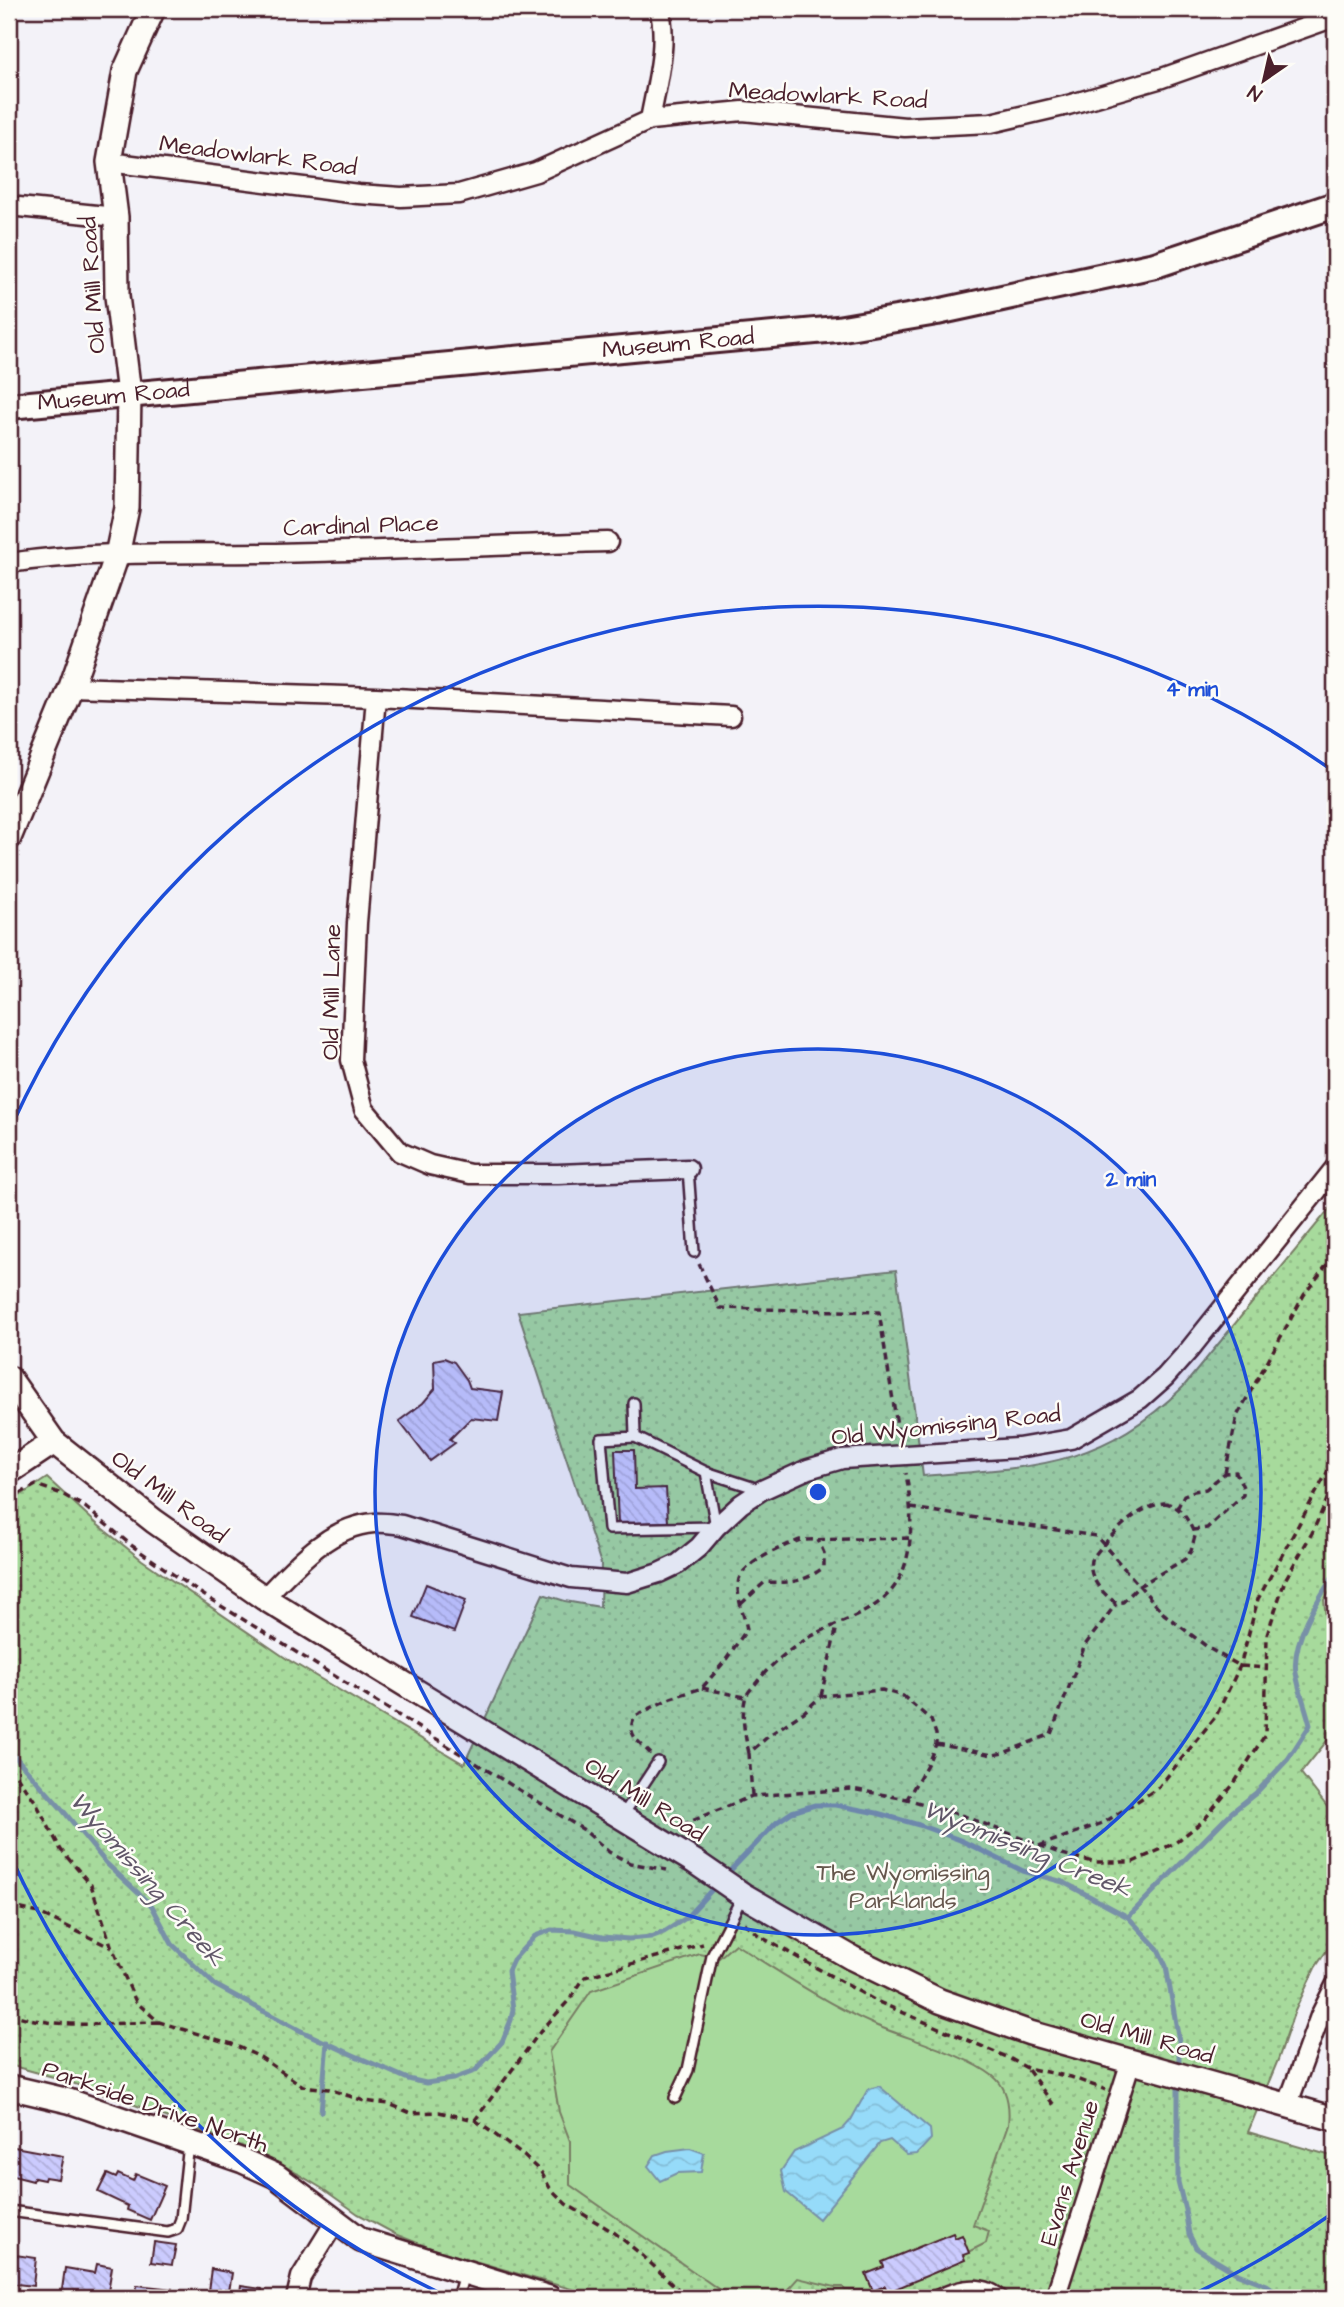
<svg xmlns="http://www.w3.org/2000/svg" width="1344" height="2307" font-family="'Architects Daughter',sans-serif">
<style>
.park{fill:url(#park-dots);stroke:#787c64;stroke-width:2}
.pitch{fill:#a7da9c;stroke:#787c64;stroke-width:2}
.water{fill:url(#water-waves);stroke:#7890a7;stroke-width:2}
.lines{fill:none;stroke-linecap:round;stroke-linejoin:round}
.stream{stroke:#7890a7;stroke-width:5}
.building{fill:url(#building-back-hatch);stroke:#4a1f2b;stroke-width:2}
.service-casing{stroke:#4a1f2b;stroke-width:14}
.minor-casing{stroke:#4a1f2b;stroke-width:23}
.tertiary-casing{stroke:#4a1f2b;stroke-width:28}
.secondary-casing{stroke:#4a1f2b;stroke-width:30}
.path{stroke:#4a1f2b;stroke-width:3.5;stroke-dasharray:7 5;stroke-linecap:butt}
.service{stroke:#fdfcf7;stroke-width:9}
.minor{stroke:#fdfcf7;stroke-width:18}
.tertiary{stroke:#fdfcf7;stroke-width:23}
.secondary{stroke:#fdfcf7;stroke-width:24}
.ring{fill:none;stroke:#1d4ed8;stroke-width:3.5}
.labels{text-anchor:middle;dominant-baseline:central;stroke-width:5;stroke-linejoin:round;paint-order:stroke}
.street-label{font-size:24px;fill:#4a1f2b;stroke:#fdfcf7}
.park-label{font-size:24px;fill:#66574d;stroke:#fdfcf7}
.water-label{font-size:26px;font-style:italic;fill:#615769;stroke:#fdfcf7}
.centre{fill:#1d4ed8;stroke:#fdfcf7;stroke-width:3.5}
.ring-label{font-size:21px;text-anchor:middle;font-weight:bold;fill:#1d4ed8;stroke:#fdfcf7;stroke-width:5;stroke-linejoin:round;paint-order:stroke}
</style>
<defs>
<pattern id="park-dots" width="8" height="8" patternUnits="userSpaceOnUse" patternTransform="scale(1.75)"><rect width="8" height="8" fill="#a7da9c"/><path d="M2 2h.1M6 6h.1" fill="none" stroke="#91bb87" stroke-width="1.8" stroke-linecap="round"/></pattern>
<pattern id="water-waves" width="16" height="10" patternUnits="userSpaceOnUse" patternTransform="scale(1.75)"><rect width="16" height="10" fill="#96dbf9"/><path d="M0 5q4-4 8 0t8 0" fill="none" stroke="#83bcd6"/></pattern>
<pattern id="building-back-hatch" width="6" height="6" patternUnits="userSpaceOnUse" patternTransform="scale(1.75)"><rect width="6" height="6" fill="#cbcbfe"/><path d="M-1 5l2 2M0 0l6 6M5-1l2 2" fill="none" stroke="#b0aeda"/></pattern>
</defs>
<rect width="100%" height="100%" fill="#f3f2f8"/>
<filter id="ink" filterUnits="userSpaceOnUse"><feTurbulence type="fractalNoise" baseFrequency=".0143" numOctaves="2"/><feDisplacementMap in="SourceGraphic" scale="14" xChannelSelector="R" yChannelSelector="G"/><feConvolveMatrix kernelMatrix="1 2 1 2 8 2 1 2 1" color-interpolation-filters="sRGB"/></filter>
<g filter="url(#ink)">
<path class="park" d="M1335 1202V1585L1324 1600 1335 1695V1731L1301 1773 1335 1817V1938L1315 1968 1294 2013 1278 2060 1248 2132 1335 2157V2298H602L433 2249 397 2235 358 2214 323 2189 286 2167 251 2150 117 2098 57 2078 9 2065V1503L47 1478 98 1525 142 1560 287 1659 464 1764 543 1594 565 1601 600 1607 601 1564 518 1312 896 1270 923 1476C1032 1467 1099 1469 1183 1387Z"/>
<path class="pitch" d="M735 1944C781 1973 825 2003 875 2025 908 2039 965 2054 993 2076 1008 2088 1010 2107 1008 2125L973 2225 989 2231 986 2243 896 2288V2291L888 2294 885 2286 864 2294 863 2290H845L843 2287H835L798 2278 780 2298H731L570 2185V2141L559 2112 549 2052 591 1991 700 1954 719 1958Z"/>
<path class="water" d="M879 2086 930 2129 931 2139 917 2154 907 2155 890 2140 880 2143 819 2219 786 2192 781 2171 794 2152 843 2129 851 2120 868 2089Z
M690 2148 704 2153 701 2172 677 2173 660 2181 648 2166 655 2155 667 2151Z"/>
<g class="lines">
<path class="stream" d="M9 1750 61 1808 106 1863 152 1906 172 1944 215 1985 299 2030 351 2054 408 2079 426 2083 453 2079 475 2071 502 2042 511 2020 513 2009 508 1971 513 1960 535 1936 551 1930 575 1931 602 1937 629 1939 651 1937 664 1932 686 1918 717 1884
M726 1875 777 1822 792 1812 815 1805H835L877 1813 919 1825 960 1840 1023 1871 1063 1882 1128 1917 1158 1949 1166 1966 1179 2041V2068
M1128 1917 1232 1812 1256 1793 1288 1759 1310 1725C1306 1708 1299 1691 1296 1673 1291 1641 1318 1599 1335 1574
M1178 2081V2182L1185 2210 1189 2234 1196 2248 1216 2261 1238 2274 1267 2285 1285 2298
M321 2112 327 2042"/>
</g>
<path class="building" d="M444 1358 454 1362 467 1380 470 1388 503 1392 498 1421 471 1418 450 1439 455 1443 430 1461 399 1421 423 1403 435 1389 434 1360Z
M615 1450H634L635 1489 666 1488 668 1522 618 1524Z
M426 1584 466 1600 454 1632 413 1617Z
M9 2146 63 2156 58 2179 45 2177 44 2180 34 2178 33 2181 9 2175Z
M107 2174 116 2178 118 2174 133 2181 136 2174 165 2186 150 2220 127 2210 128 2206 98 2192Z
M9 2191H13L10 2211H9Z
M953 2233 955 2238 962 2235 969 2253 963 2255 965 2260 895 2289 896 2291 888 2294 885 2286 873 2291 866 2274 884 2267 882 2262Z
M154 2242 176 2245 172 2265 151 2262Z
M9 2254 36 2258 33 2286 9 2283Z
M97 2264 112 2267 107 2298 61 2297 65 2268 95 2273Z
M211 2269 232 2273 228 2298H207Z
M137 2285 172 2289 171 2298H129V2294L136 2295Z
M241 2286 262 2289 261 2298H239Z"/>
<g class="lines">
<defs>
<path id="service" d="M688 1169 694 1252
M634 1403 635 1437 706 1472 716 1527 609 1529 601 1439 635 1437
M706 1472 761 1490
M623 1815 658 1762
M675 2098 688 2070 712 1956 742 1897
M9 2211 168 2232 177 2229 181 2219 189 2143
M457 2298 464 2274
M931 2298C954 2286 984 2277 1004 2298"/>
<path id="minor" d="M650 120C656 87 669 41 659 9
M109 162 358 194 401 197 459 194 536 172 650 120 743 111 905 127 991 123 1068 105 1162 78 1335 17
M9 206 116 217
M9 563C94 550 182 554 268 553 382 551 495 545 608 542
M71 687 376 697 357 923 351 1060 364 1109 400 1152 430 1165 470 1174H558L688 1169
M376 697 731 716
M264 1598C293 1568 329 1526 374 1523 383 1522 393 1524 402 1525L571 1578 627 1583 659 1573 678 1564 699 1547 716 1527 741 1504 762 1490 808 1469 842 1459 1018 1448 1071 1439 1140 1399 1165 1377 1190 1349 1335 1168
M1287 2106 1320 2016 1335 1986
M296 2298 301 2277 335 2222
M1055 2298 1131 2061"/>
<path id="tertiary" d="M9 838 71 687 117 555 127 508 129 394 117 296 116 217 109 162 125 71 153 9
M9 1378 54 1442 154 1521 264 1598 695 1862 743 1895 852 1958 940 2001 1030 2033 1335 2119
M9 1472 54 1442
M9 2087 69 2101 243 2161 276 2176 361 2240 549 2298"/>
<g id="secondary">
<path id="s1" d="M9 406 837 329 937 312 1155 265 1335 205"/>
</g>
</defs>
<use href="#service" class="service-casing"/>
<use href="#minor" class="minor-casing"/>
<use href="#tertiary" class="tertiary-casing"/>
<use href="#secondary" class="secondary-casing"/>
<path class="path" d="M699 1264 720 1308 879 1312 899 1438
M1225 1473 1237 1416 1304 1295 1335 1254
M9 1499 36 1485 62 1494 85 1507 131 1545 197 1591 584 1830 609 1852 630 1863 667 1870
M1164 1503C1180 1504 1190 1522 1195 1536L1191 1551 1185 1559 1139 1586 1123 1602 1116 1603C1102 1593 1088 1578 1091 1560 1108 1538 1135 1507 1164 1503Z
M911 1508 1096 1536 1164 1614 1210 1649 1240 1666 1267 1668
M1177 1509 1184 1495 1194 1491 1206 1489 1225 1473 1236 1472 1243 1487V1495L1207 1528 1193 1530
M741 1604 765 1582C791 1583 803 1583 824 1567V1553L818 1540
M702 1688 745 1697
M821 1696 837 1626
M936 1744 993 1755 1004 1753 1051 1734 1085 1645 1116 1604
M749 1753C745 1736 741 1717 745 1700 746 1693 753 1687 757 1682 770 1665 791 1648 810 1637 837 1622 868 1616 890 1592 917 1562 912 1509 906 1473
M651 1754C639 1741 625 1735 635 1716L671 1698 702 1688 725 1661 747 1629C744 1615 735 1594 739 1579 745 1562 783 1546 800 1540L909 1538
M9 1766 35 1801 61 1850 91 1885 112 1948 136 2002 159 2022 232 2044 260 2057 303 2086 329 2089 364 2101 389 2104 411 2113 439 2112 475 2120 540 2032 570 1999 585 1977 703 1944
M752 1795 749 1753 771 1734 804 1712 821 1696 882 1690 903 1696 931 1720 936 1734V1744L929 1761 907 1799
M698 1838 680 1826 752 1796 852 1789 907 1799 964 1816 1062 1854 1094 1862H1133L1175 1843 1203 1821 1233 1785 1265 1735 1267 1635 1285 1580 1312 1533 1335 1482
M1039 1846 1105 1822 1158 1788 1216 1716 1240 1666 1258 1599 1335 1458
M9 1906 39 1913 112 1948
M744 1923 761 1937 876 2001 1007 2057 1027 2068 1071 2077 1106 2090
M9 2013C56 2030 109 2023 159 2022
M1028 2070 1056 2108
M475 2120 524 2156 541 2172 550 2188 566 2204 615 2233 643 2256 679 2290 682 2298"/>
<use href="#service" class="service"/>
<use href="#minor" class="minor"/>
<use href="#tertiary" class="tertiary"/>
<use href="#secondary" class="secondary"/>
</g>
</g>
<circle cx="818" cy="1492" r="443" fill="#1d4ed8" fill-opacity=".12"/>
<g class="ring">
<circle cx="818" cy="1492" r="443"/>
<path d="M1333 2213A886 886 0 0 1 1185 2298M451 2298A886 886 0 0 1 12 1859M12 1125A886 886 0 0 1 1333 771"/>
</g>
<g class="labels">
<g class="street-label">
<text transform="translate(828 96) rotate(3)">Meadowlark Road</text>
<text transform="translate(258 156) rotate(7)">Meadowlark Road</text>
<text transform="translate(93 285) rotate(-94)">Old Mill Road</text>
<text stroke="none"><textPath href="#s1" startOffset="672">Museum Road</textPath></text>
<text stroke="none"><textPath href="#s1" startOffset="105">Museum Road</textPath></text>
<text transform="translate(361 526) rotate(-2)">Cardinal Place</text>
<text transform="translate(332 992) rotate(-89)">Old Mill Lane</text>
<text transform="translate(946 1426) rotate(-6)">Old Wyomissing Road</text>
<text transform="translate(169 1497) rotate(37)">Old Mill Road</text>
<text transform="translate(645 1800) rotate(32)">Old Mill Road</text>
<text transform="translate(1147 2038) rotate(16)">Old Mill Road</text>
<text transform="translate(155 2107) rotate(19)">Parkside Drive North</text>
<text transform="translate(1070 2173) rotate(-73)">Evans Avenue</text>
</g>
<g class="park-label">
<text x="903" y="1873">The Wyomissing<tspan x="903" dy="28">Parklands</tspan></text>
</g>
<g class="water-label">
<text transform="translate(1027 1849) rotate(22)">Wyomissing Creek</text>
<text transform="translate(147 1879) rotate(49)">Wyomissing Creek</text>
</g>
</g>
<circle cx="818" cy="1492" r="10" class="centre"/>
<g class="ring-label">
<text x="1192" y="696">4 min</text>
<text x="1131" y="1186">2 min</text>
</g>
<rect width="1344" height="2307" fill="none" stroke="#fdfcf7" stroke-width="35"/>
<rect x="18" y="18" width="1309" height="2272" fill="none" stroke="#4a1f2b" stroke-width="2.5" filter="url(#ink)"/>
<g transform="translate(1264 80) rotate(214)" stroke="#fdfcf7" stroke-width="5" paint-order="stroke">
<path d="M0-5L12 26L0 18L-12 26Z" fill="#4a1f2b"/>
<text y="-10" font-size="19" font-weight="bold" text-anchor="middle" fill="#4a1f2b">N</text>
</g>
</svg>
